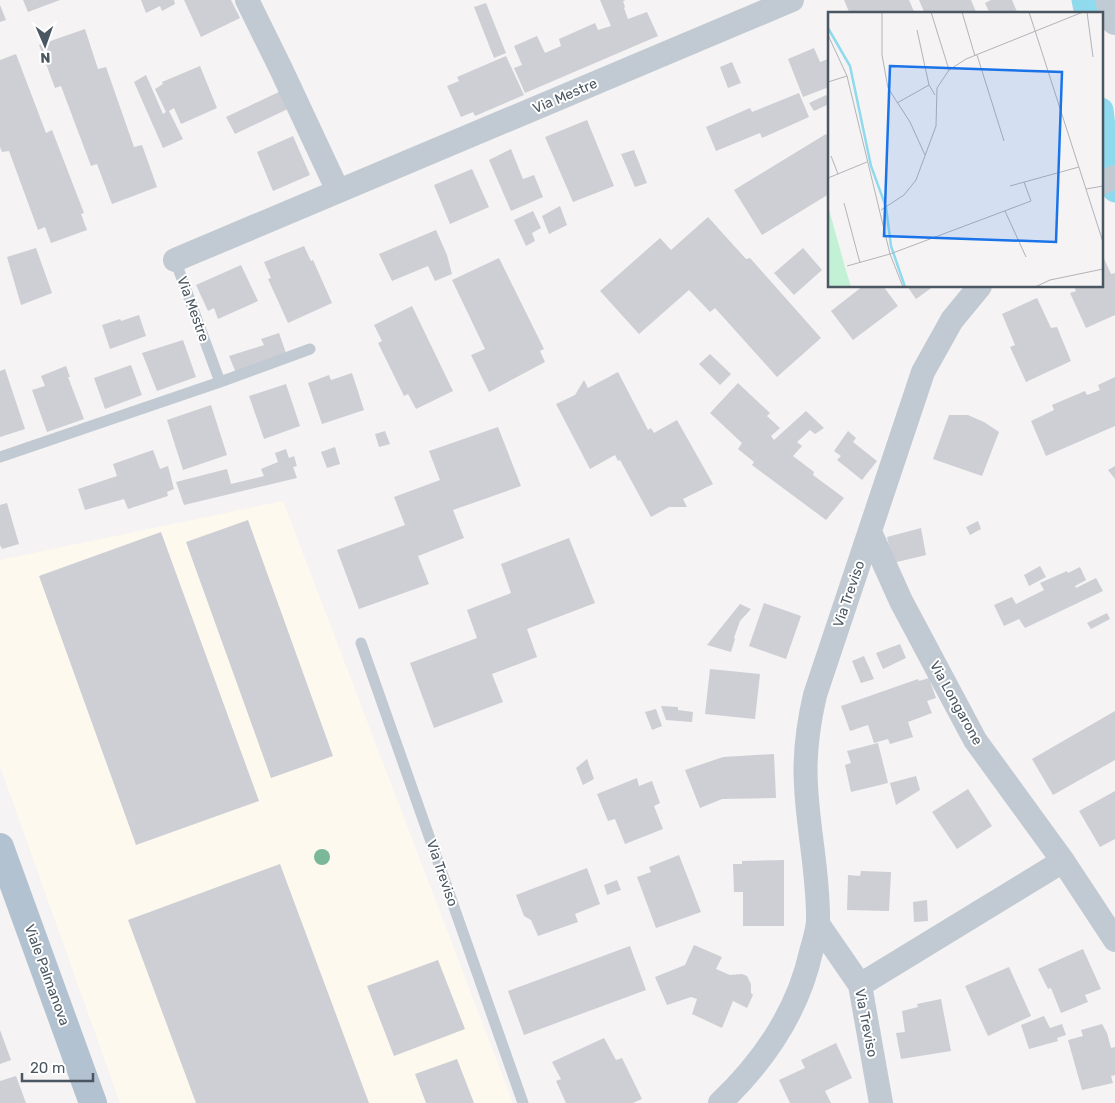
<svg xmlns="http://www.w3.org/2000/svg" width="1115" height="1103" font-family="Rubik,sans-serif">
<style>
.commercial{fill:#fdf9ef}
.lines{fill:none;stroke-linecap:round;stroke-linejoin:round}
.canal{stroke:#90daee;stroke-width:25}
.building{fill:#cdcfd5}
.lane{stroke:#c1cad2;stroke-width:11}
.street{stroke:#c1cad2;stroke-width:24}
.secondary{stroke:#c1cbd6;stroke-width:28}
.primary{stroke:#b3c2d1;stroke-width:28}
.tree{fill:#7bb799}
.labels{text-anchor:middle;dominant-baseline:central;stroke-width:4;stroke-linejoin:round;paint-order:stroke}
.street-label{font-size:14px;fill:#4a5661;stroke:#fff}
.inset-river{fill:none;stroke:#90daee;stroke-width:2.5}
.inset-road{fill:none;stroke:#b1b4b9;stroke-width:1}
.view{fill:#1a73e8;fill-opacity:0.15;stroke:#1a73e8;stroke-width:2.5}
.inset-edge{fill:none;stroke:#4a5661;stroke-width:2.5}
</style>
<rect width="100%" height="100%" fill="#f5f3f3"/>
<path class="commercial" d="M283 501 513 1103H120L0 766V560Z"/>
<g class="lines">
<path class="canal" d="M1084 0 1087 14
M1101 110 1107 161 1115 190"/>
</g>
<path class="building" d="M23 0H60L28 12Z
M141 0H174L175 4 162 11 160 6 146 13Z
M184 0H231L240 18 201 37Z
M600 0H626L623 1 625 7 624 8 628 19 647 12 658 36 525 93 514 68 522 65 514 46 537 36 545 53 561 46 559 39 595 23 598 30 611 26Z
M844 0H909L915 14H850Z
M919 0H971L977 14H925Z
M991 0H1012L1018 14H990L985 3Z
M486 3 506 53 494 58 474 7Z
M0 5 6 20 0 22Z
M85 29 98 69 106 67 134 147 142 145 157 187 112 204 97 164 91 166 61 86 55 88 39 45Z
M814 48 820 62 828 59 829 61V87L803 97 788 59Z
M16 54 46 133 52 130 84 213 81 214 87 230 51 243 45 227 38 230 9 151 2 152 0 147V60Z
M506 56 524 95 475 116 473 112 461 117 447 86 459 81 457 77Z
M732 62 741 83 728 88 720 67Z
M200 66 217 108 181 124 174 108 169 111 183 139 163 148 134 82 146 75 163 114 166 112 155 89 163 84 162 82Z
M283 90 292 107 235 134 226 117Z
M799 93 809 117 762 138 760 133 716 151 706 127 750 108 752 112Z
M826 95 829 100V104L814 111 809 103Z
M587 120 614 186 573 202 545 137Z
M826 134 829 138V194L762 235 734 190Z
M293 136 310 175 273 191 257 152Z
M511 149 523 179 534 175 543 197 511 211 489 160Z
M634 150 647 183 635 187 621 154Z
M472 169 489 207 450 224 434 185Z
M560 206 567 225 549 234 542 216Z
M533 211 541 228 532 233 535 241 526 246 514 220Z
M708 217 746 259 750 258 821 338 777 377 715 308 710 312 689 290 639 334 600 291 660 238 671 250Z
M436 230 447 255 452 274 435 281 428 266 392 281 379 254Z
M304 246 311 261 313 260 332 303 288 323 268 279 271 278 264 262Z
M36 248 52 293 21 305 7 257Z
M803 248 822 270 794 295 774 273Z
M1101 252 1111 274 1115 273V315L1086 328 1070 293 1076 291 1074 286H1101Z
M499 258 544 349 540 351 545 362 489 392 471 355 485 349 452 280Z
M241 265 258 301 218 319 214 308 208 311 196 285Z
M863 286H883L898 306 853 340 831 311Z
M907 286H934L916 299Z
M1037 298 1051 328 1057 327 1071 361 1026 382 1010 347 1015 345 1002 314Z
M412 306 453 391 416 409 408 394 404 396 378 343 382 341 374 325Z
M139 315 146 336 110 349 102 325 120 319 121 321Z
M279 333 286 353 236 373 229 356 264 345 261 339Z
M183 340 196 377 157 391 142 353Z
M710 354 731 374 720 385 699 364Z
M131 365 142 395 105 409 94 378Z
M66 366 70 377H68L84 419 47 432 32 390 45 386 41 376Z
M5 369 25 429 0 437V371Z
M618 372 648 430 651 428 654 433 677 420 713 484 683 499 687 507H669L651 517 620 460 618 461 615 455 590 469 556 404 575 395 584 380 588 388Z
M352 373 364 410 322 424 308 383 329 375 331 380Z
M1115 377V426L1046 456 1031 421 1054 410 1052 405 1085 391 1087 395 1100 390 1098 385Z
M738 383 770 413 767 416 780 428 771 436 774 440 806 411 824 428 815 434 810 430 797 442 802 446 793 456 814 472 813 475 844 498 826 520 752 465 754 462 738 449 742 443 710 413Z
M286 384 300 426 264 439 249 396Z
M211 405 227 455 183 470 167 420Z
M949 415H968L984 422 999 432 982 476 933 459Z
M498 427 521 486 453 510 464 538 418 556 429 584 359 609 337 550 405 525 394 497 440 480 429 451Z
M385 431 390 444 379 447 375 434Z
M848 431 856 438 853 442 877 461 862 480 837 460 841 456 834 451Z
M335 447 340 464 327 468 321 452Z
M286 449 289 458 294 456 297 466 293 467 297 478 184 505 176 482 227 469 231 484 264 476 261 469 278 462 275 453Z
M153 450 160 469 168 466 174 489 167 492 168 496 128 509 124 499 85 510 78 489 117 476 113 464Z
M1115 466V479L1108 470Z
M7 503 19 544 2 549 0 545V505Z
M248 520 333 756 271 778 186 542Z
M978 521 981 529 970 535 966 527Z
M921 528 926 555 893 563 887 537Z
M161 532 259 801 136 845 39 576Z
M569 538 595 603 527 629 537 657 492 674 503 702 434 728 410 663 477 638 467 610 511 593 501 564Z
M1040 566 1046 577 1029 586 1024 575Z
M1080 567 1086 580 1075 586 1076 588 1096 578 1103 591 1025 628 1019 619 1004 626 994 605 1012 597 1016 604 1044 590 1040 583 1067 571 1068 573Z
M764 603 801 616 786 659 749 646Z
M740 604 751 609 740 621 734 638 735 639 731 652 707 645Z
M1107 613 1110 619 1091 629 1087 623Z
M900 644 906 658 883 669 876 653Z
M864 656 874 679 861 683 852 661Z
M710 669 760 674 755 719 705 714Z
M929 678 936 698 927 701 932 713 908 722 913 737 890 744 888 739 874 743 868 725 850 731 841 706 918 679 919 681Z
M661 706 678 707V710L693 712 692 722 666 720Z
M656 709 662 726 652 730 645 712Z
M1115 711V760L1053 795 1032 759Z
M878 743 888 783 851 792 845 765 851 763 847 751Z
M774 754 776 798 722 799 700 808 685 770 723 757Z
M587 759 594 779 583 785 576 768Z
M916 776 920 790 896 805 890 783Z
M637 778 639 786 652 781 660 803 654 806 663 829 625 844 615 819 608 821 597 794Z
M968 789 992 826 957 849 932 812Z
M1115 791V839L1100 847 1079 811Z
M679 855 701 912 656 928 637 877 651 872 649 867Z
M784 860V926H743V892H734L733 864H742V861Z
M280 864 369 1103H196L128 920Z
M587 868 600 904 575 914 578 922 538 936 531 920 524 916 516 895Z
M861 871 891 872 889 911 847 910 848 875 860 876Z
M617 880 621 890 607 895 604 885Z
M927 900 928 921 914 922 913 902Z
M694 945 722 957 716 969 730 975 742 974 747 976 751 984V993L753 995 747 1008 733 1001 722 1028 692 1014 697 999 691 997 667 1005 655 977 685 965Z
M630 946 646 990 524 1035 508 991Z
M1083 949 1101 989 1085 995 1088 1002 1061 1013 1051 988 1048 989 1038 969Z
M438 960 465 1029 394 1056 367 986Z
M1009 967 1031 1016 988 1036 965 986Z
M941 999 951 1051 901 1059 896 1033 905 1032 902 1011 918 1007 917 1004Z
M1044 1016 1050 1028 1062 1024 1066 1035 1057 1038 1058 1041 1029 1049 1021 1025Z
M1102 1024 1107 1033 1111 1048 1115 1047V1075L1111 1076 1113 1083 1082 1090 1068 1040 1083 1036 1081 1030Z
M0 1030 11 1060 0 1064Z
M604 1038 616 1060 622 1058 642 1099 633 1103H566L556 1081 561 1079 552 1062Z
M836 1043 852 1078 825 1091 831 1103H790L779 1080 805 1068 801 1060Z
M457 1059 474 1103H426L415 1074Z
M16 1076 26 1103H0V1081Z"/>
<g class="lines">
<path class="lane" d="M175 260 220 382
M0 457 220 382 310 349
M361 643 523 1103"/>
<path class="street" d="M247 0 281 69 338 191
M1101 183 1115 177
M175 260 792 0
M870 532 901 601 975 740 1063 861 1115 940
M818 924 860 985 881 1103
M860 985 1063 861
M720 1103C763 1062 798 1011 811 952 814 942 817 932 818 922 819 876 808 831 806 785 804 754 808 725 815 695L923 372 952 320 980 286"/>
<path class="secondary" d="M1109 0 1115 21"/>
<path class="primary" d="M0 847 93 1103"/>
</g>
<circle class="tree" cx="322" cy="857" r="8"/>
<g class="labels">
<g class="street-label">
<text transform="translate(565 96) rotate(-23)">Via Mestre</text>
<text transform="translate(193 309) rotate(70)">Via Mestre</text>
<text transform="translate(849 594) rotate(-71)">Via Treviso</text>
<text transform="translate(956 703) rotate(61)">Via Longarone</text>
<text transform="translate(442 873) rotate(71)">Via Treviso</text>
<text transform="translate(47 975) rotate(70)">Viale Palmanova</text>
<text transform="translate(866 1023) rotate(79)">Via Treviso</text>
</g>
</g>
<g transform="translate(828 12)">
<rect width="275" height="275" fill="#f5f3f3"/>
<path d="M0 194 17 255 23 275H0Z" fill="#c3f1d5"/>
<path class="inset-river" d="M0 16 22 54 43 154 58 195 63 234 77 275"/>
<path class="inset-road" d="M54 0V43L60 76 82 110 97 143M103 0 121 58M134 0 147 44M201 0 275 230M259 0 265 45M89 18 101 73 107 83M0 23 19 64 62 242 75 275M149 43 176 129M0 70 19 64M69 91 101 73M3 144 10 162M0 166 39 150M182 174 251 155M258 177 275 174M16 191 32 251M53 198 76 183 88 168 108 114 109 76 121 58 138 47 255 0M177 199 198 245M19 254 62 242 203 189 196 170M207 275 222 268 275 257"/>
<path class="view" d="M62 54 234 60 228 230 56 224Z"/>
<rect width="275" height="275" class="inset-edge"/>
</g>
<g transform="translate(45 45) rotate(178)" stroke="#ffffff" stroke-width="4" paint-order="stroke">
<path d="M0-4L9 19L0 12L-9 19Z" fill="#4a5661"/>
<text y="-8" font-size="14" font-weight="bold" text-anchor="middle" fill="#4a5661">N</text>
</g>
<path d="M22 1073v8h71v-8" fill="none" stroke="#4a5661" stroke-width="2.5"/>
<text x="30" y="1073" font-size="15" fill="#4a5661" stroke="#ffffff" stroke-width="4" paint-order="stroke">20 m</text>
</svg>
